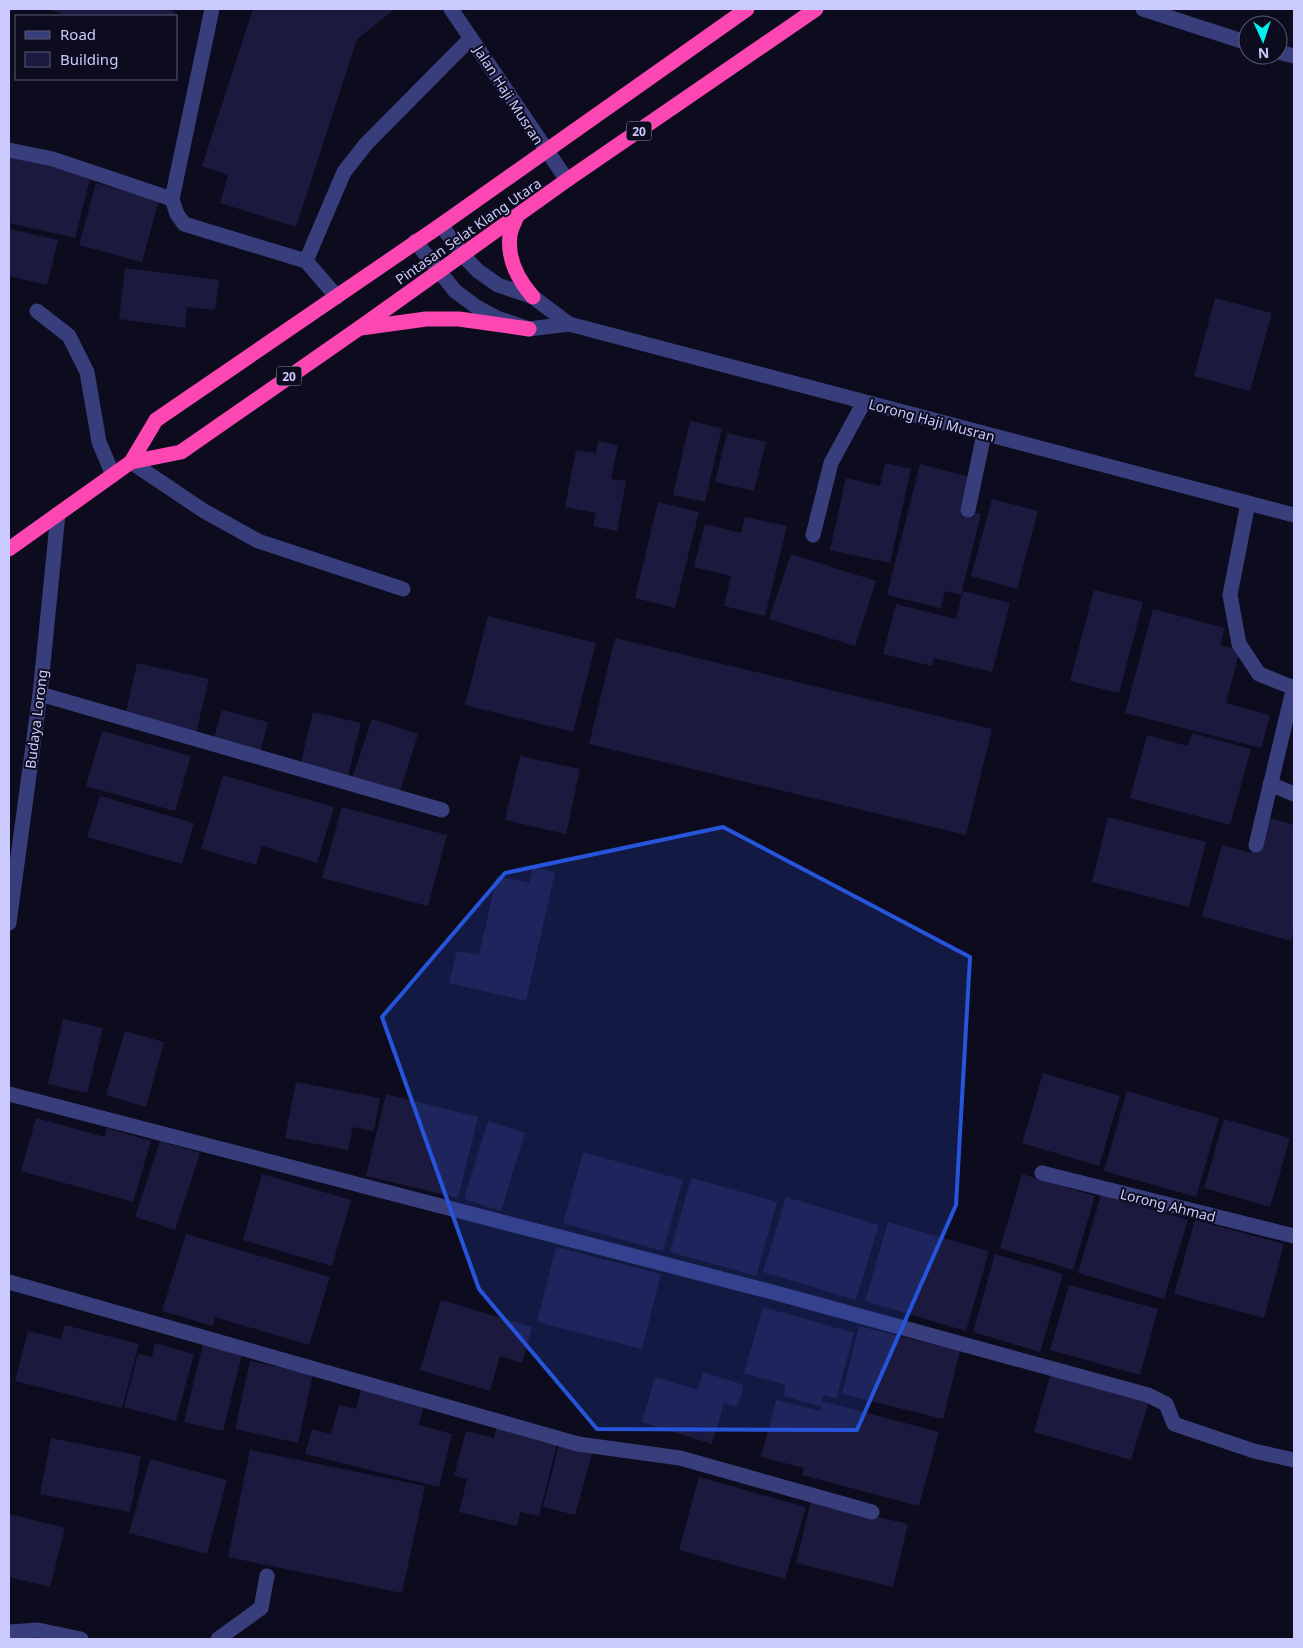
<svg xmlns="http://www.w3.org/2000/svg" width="1303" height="1648" font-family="'Noto Sans',sans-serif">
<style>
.building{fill:#1c193e}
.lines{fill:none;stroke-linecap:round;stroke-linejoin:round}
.minor{stroke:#383d7c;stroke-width:15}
.highway{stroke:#fc47b2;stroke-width:15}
.marked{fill:#2654da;fill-opacity:0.2;stroke:#2654da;stroke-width:4;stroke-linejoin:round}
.labels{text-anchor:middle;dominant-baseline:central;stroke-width:4;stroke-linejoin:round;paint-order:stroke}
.shield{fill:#0d0c1e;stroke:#9191bb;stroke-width:1}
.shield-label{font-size:12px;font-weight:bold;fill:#cacafe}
.street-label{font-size:14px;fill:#cacafe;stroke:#0d0c1e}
</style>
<rect width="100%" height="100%" fill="#0d0c1e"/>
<path class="building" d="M48 9H167L175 12 174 16H69Z
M253 9H395L357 39 296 227 220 203 228 175 202 166Z
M9 152 92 171 75 238 9 223Z
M96 183 159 200 142 262 79 245Z
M9 229 58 240 47 285 9 276Z
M125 268 219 280 215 310 187 307 185 328 119 319Z
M1215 298 1272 313 1250 391 1194 376Z
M690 421 722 428 705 502 673 495Z
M727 433 766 442 754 491 715 482Z
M598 441 618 445 611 479 626 481 617 531 593 526 596 513 565 507 576 450 596 453Z
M885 463 911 469 890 563 830 550 846 478 880 486Z
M920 464 970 477 962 509 981 514 961 595 945 591 941 608 887 595Z
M992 499 1038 511 1017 589 971 576Z
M658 502 699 512 675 608 635 598Z
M745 517 787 526 765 616 724 606 731 576 694 567 705 524 741 533Z
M791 554 876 581 855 646 769 619Z
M1094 590 1143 602 1119 693 1070 681Z
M963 591 1010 603 992 672 934 658 932 666 883 654 896 604 956 619Z
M1153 609 1225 628 1220 645 1240 650 1226 703 1270 715 1261 748 1125 713Z
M488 616 596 643 573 732 465 705Z
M615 638 992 729 966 835 589 744Z
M137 663 209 679 196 733 125 716Z
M222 710 268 722 260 753 213 741Z
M313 712 361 723 348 777 300 766Z
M372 719 418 734 399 794 352 779Z
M102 731 191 756 175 811 86 786Z
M1192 733 1251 749 1230 825 1130 798 1147 735 1188 746Z
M520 756 580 769 566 834 505 820Z
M223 775 334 807 317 863 262 846 256 865 201 849Z
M100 796 194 823 182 864 87 837Z
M342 807 447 835 428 906 322 878Z
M1261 815 1294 825V928L1291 941 1202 916 1222 845 1251 853Z
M1108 817 1206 842 1189 907 1092 882Z
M533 867 555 872 526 1001 449 983 457 951 479 955 497 876 529 883Z
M63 1019 103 1028 87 1093 48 1084Z
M125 1031 164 1042 146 1107 106 1095Z
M1043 1073 1120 1096 1099 1166 1022 1143Z
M296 1082 380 1098 374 1131 353 1127 348 1150 285 1138Z
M1127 1091 1219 1118 1196 1197 1104 1171Z
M386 1094 478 1117 458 1198 366 1176Z
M36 1118 105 1137 107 1128 151 1141 133 1202 21 1171Z
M1224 1119 1290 1138 1270 1207 1204 1188Z
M488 1121 525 1133 501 1211 464 1199Z
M160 1141 200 1153 175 1230 135 1217Z
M583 1152 683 1180 663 1251 563 1223Z
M262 1174 351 1200 332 1266 243 1240Z
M1022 1174 1095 1196 1073 1270 1000 1248Z
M691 1178 777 1202 756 1276 670 1252Z
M1101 1195 1188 1220 1164 1299 1078 1273Z
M786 1197 879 1225 856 1300 763 1272Z
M1195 1220 1284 1244 1264 1318 1174 1294Z
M888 1222 989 1251 966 1331 865 1301Z
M186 1234 330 1277 309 1345 215 1317 213 1326 162 1311Z
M556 1247 661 1274 642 1349 537 1322Z
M995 1254 1063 1274 1040 1352 973 1332Z
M1069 1285 1158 1309 1140 1375 1050 1350Z
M441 1300 532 1327 522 1363 500 1356 490 1391 420 1370Z
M763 1307 854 1333 836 1399 823 1395 820 1406 783 1396 786 1385 744 1373Z
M65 1325 139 1344 122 1408 15 1381 28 1331 61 1339Z
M859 1326 960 1351 943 1419 842 1394Z
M155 1343 194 1354 176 1421 124 1407 138 1354 152 1357Z
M203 1344 242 1354 223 1431 184 1422Z
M250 1361 313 1374 298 1443 235 1429Z
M703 1372 744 1385 737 1407 724 1403 712 1444 642 1422 655 1377 698 1390Z
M1051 1373 1149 1401 1131 1460 1034 1432Z
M362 1386 425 1402 419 1425 452 1434 439 1487 305 1454 312 1429 331 1434 339 1405 356 1409Z
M776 1400 820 1411 822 1401 939 1432 919 1506 802 1475 804 1468 761 1457Z
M497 1425 558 1440 539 1516 520 1512 517 1526 459 1512 467 1479 454 1476 466 1431 494 1438Z
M51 1438 141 1456 130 1512 40 1494Z
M561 1438 594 1447 575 1515 543 1507Z
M250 1450 425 1486 402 1593 228 1557Z
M150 1459 227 1480 207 1554 129 1533Z
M699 1477 806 1507 785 1579 679 1550Z
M811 1501 908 1524 893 1587 796 1563Z
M9 1514 65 1528 50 1587 9 1577Z"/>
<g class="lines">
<path class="minor" d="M212 9 172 199 177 214 184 224 306 261
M451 9 567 180
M1143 9 1248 43
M1278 52 1294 56
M9 150 53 159 172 199
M441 225 463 255 478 271 498 285 533 297 569 324 1294 515
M415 241 455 291 478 308 497 318 529 329 569 324
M337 297 306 261 344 172 366 144 471 38
M37 311 69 336 87 372 99 442 113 475
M131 462 204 511 258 541 403 589
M1248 503 1230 595 1239 644 1259 674 1294 688
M968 510 984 434
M813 535 831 463 864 402
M40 694 442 810
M1270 784 1294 794
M1256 845 1294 686
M9 923 40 694 58 514
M9 1094 776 1293 1148 1395 1166 1404 1174 1424 1254 1451 1294 1460
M1042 1173 1294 1236
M9 1282 578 1444 680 1458 872 1512
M9 1632 38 1630 81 1639
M218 1639 261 1608 267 1576"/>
<path class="highway" d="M517 216C515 222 511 228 510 235 507 258 518 280 533 297
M361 328 426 319H459L529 329
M131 462 156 420 441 225 747 9
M9 549 131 462 181 452 358 329 567 180 816 9"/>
</g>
<path class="marked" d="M723 827 970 957 956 1205 857 1430 597 1429 479 1289 382 1017 505 873Z"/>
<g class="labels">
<g class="shield">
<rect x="626.5" y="121.5" width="25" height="19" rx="4"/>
<rect x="276.5" y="366.5" width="25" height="19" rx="4"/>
</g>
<g class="shield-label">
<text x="639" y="131">20</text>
<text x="289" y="376">20</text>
</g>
<g class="street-label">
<text transform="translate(509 95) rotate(57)">Jalan Haji Musran</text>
<text transform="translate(468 231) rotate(-35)">Pintasan Selat Klang Utara</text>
<text transform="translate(932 420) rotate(15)">Lorong Haji Musran</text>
<text transform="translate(36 719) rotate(-83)">Budaya Lorong</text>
<text transform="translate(1168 1205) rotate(14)">Lorong Ahmad</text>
</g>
</g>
<rect width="1303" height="1648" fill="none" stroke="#cacafe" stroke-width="20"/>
<rect x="15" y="15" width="162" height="65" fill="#0d0c1e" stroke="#595878"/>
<rect x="25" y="31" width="25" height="8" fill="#383d7c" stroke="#595878"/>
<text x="60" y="40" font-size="15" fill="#cacafe">Road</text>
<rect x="25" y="52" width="25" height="15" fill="#1c193e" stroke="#595878"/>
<text x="60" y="65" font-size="15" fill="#cacafe">Building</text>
<g transform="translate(1263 40) rotate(177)"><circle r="24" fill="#0d0c1e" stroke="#595878"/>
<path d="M0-4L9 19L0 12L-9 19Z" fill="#04f0ed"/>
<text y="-8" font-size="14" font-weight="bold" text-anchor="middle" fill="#cacafe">N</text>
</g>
</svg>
